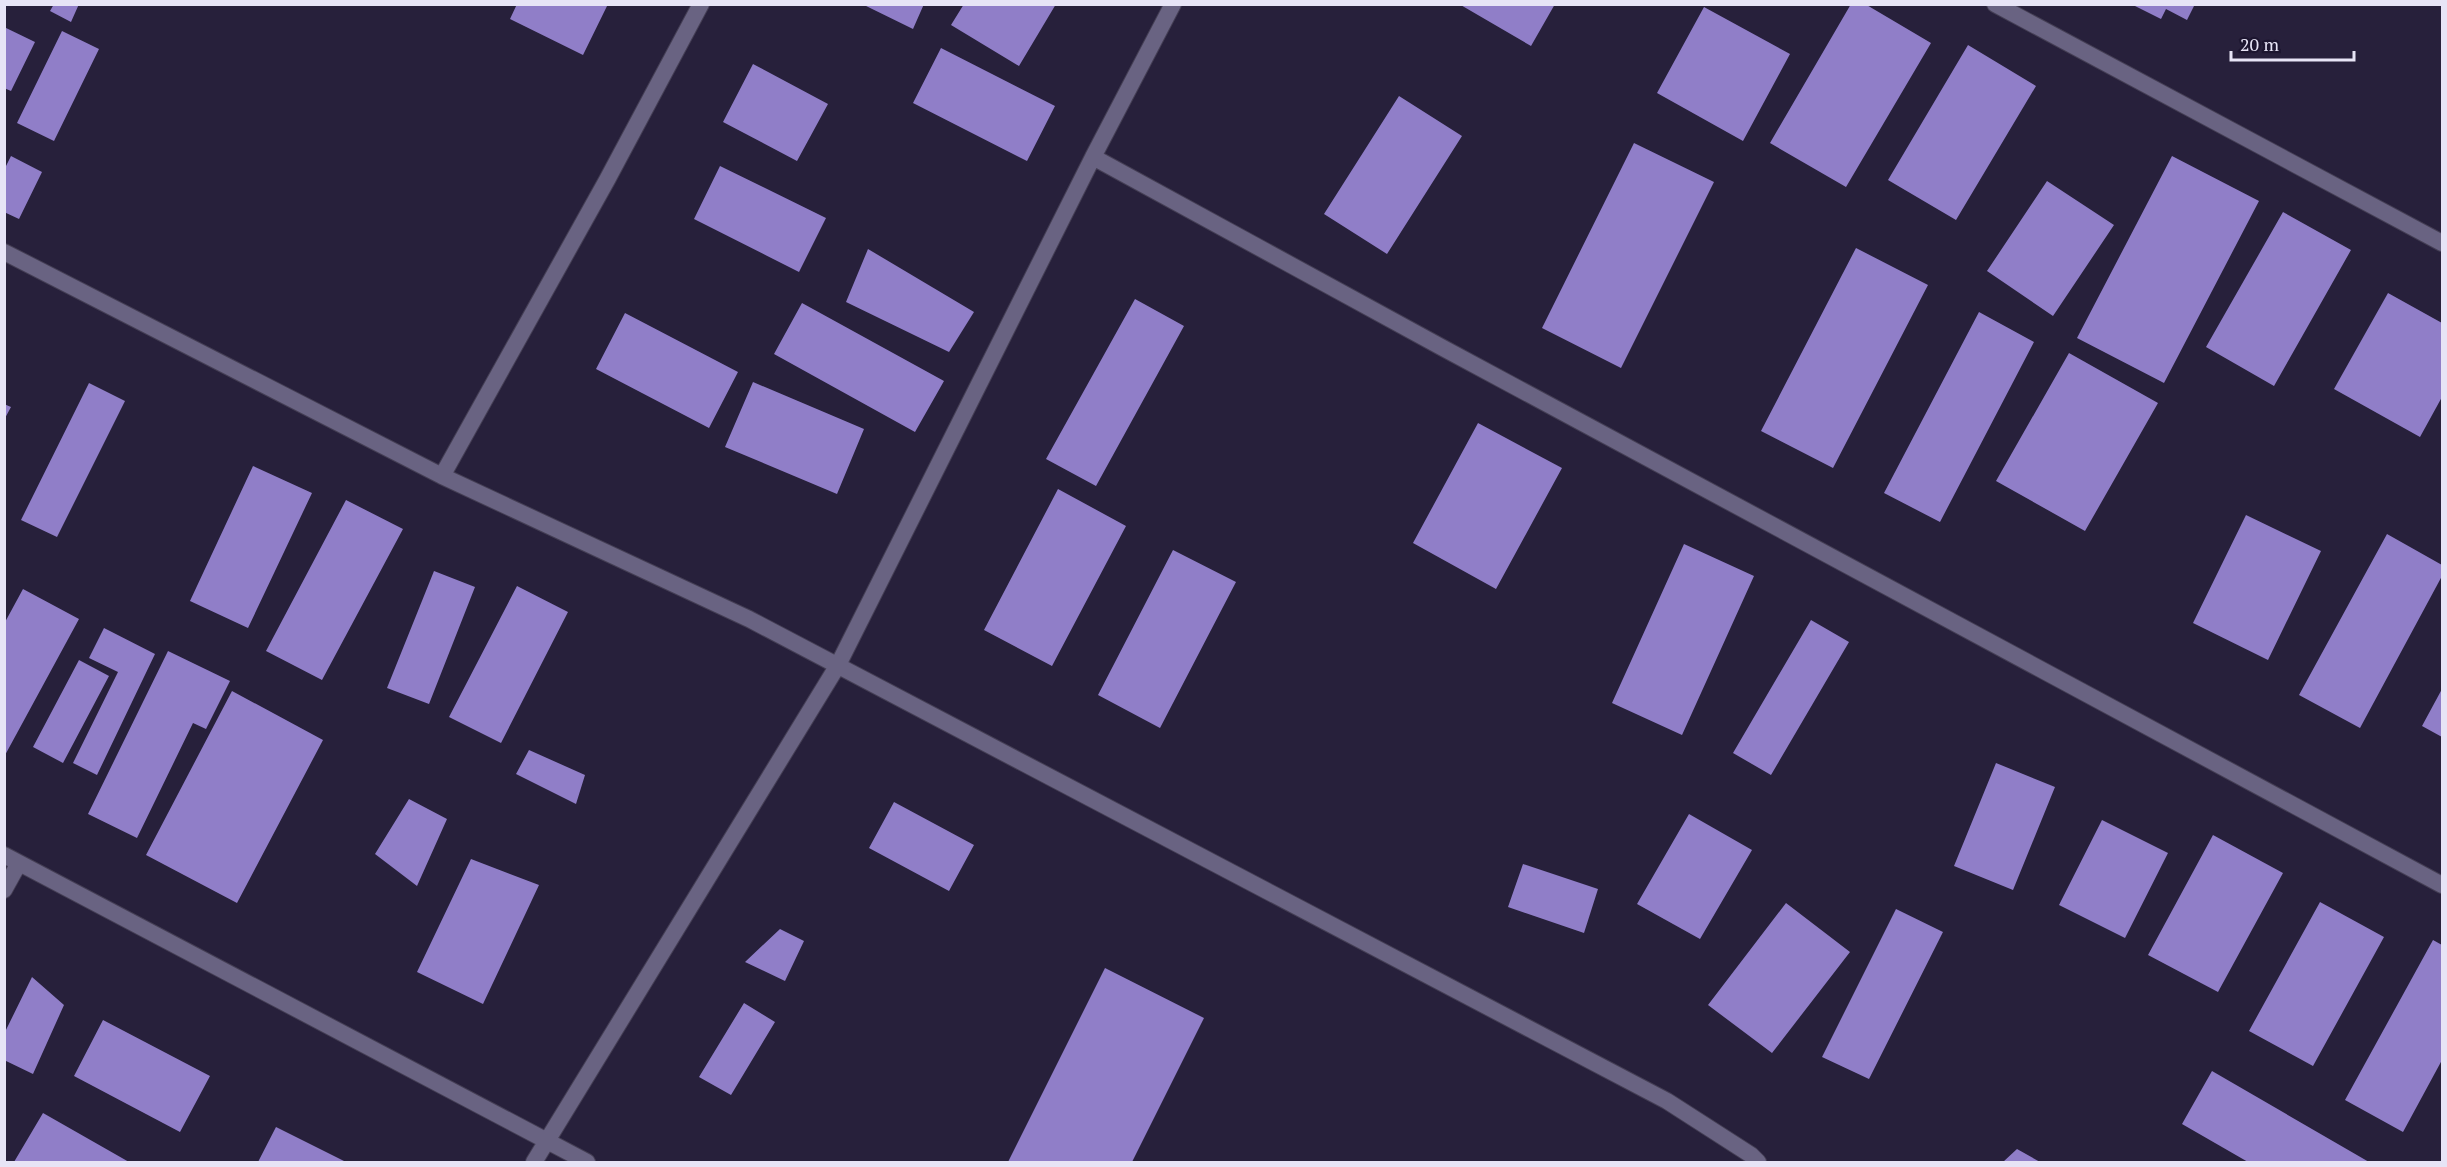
<svg xmlns="http://www.w3.org/2000/svg" width="2447" height="1167" font-family="'PT Serif',serif">
<style>
.building{fill:#907ec8}
.lines{fill:none;stroke-linecap:round;stroke-linejoin:round}
.minor-casing{stroke:#443e54;stroke-width:18}
.minor{stroke:#696382;stroke-width:16}
</style>
<rect width="100%" height="100%" fill="#27203b"/>
<path class="building" d="M54 4H79L71 22 50 11Z
M517 4H608L583 55 510 19Z
M862 4H924L913 29Z
M964 4H1056L1019 66 951 25Z
M1459 4H1555L1531 46Z
M1851 4H1865L1931 43 1846 187 1770 143Z
M2131 4H2195L2187 20 2166 9 2161 19Z
M1704 7 1790 54 1743 141 1657 93Z
M4 27 35 42 11 91 4 88Z
M62 31 99 49 54 141 17 123Z
M1968 45 2036 86 1956 220 1888 180Z
M941 48 1055 106 1027 161 913 103Z
M753 64 828 104 797 161 723 122Z
M1399 96 1462 136 1387 254 1324 214Z
M1634 143 1714 182 1621 368 1542 328Z
M11 156 42 172 19 219 4 212V170Z
M2172 156 2259 201 2164 383 2077 338Z
M720 166 826 218 799 272 694 219Z
M2047 181 2114 225 2053 316 1987 271Z
M2283 212 2351 250 2274 386 2206 347Z
M1856 248 1928 285 1833 468 1761 431Z
M868 249 974 312 949 352 846 302Z
M2388 293 2442 323V397L2420 437 2334 389Z
M1135 299 1184 326 1096 486 1046 459Z
M802 303 944 381 915 432 774 354Z
M1979 312 2034 342 1940 522 1884 493Z
M625 313 738 372 709 428 596 369Z
M2069 353 2158 403 2085 531 1996 481Z
M753 382 864 429 837 494 725 447Z
M89 383 125 401 57 537 21 520Z
M4 404 11 407 4 420Z
M1478 423 1562 468 1496 589 1413 543Z
M253 466 312 493 248 628 190 601Z
M1058 489 1126 526 1052 666 984 630Z
M346 500 403 529 322 680 266 651Z
M2246 515 2321 551 2268 660 2193 623Z
M2387 534 2442 565V576L2360 728 2299 695Z
M1684 544 1754 576 1682 735 1612 703Z
M1173 550 1236 582 1160 728 1098 695Z
M434 571 475 587 429 704 387 688Z
M517 586 568 612 501 743 449 717Z
M23 589 79 619 4 757V624Z
M1811 620 1849 642 1771 775 1733 753Z
M104 628 155 654 97 775 73 763 118 672 89 658Z
M168 651 230 681 206 729 193 723 137 838 88 814Z
M79 660 109 676 63 763 33 747Z
M2442 689V737L2422 726Z
M232 691 323 740 237 903 146 855Z
M529 750 585 775 576 804 516 774Z
M1996 763 2055 787 2013 890 1954 866Z
M409 799 447 819 417 886 375 854Z
M894 802 974 845 949 891 869 848Z
M1689 814 1752 850 1700 939 1637 904Z
M2102 820 2168 853 2125 938 2059 905Z
M2213 835 2283 873 2218 992 2148 955Z
M471 859 539 885 483 1004 417 972Z
M1523 864 1598 889 1584 933 1508 907Z
M2320 902 2384 937 2313 1066 2249 1031Z
M1786 903 1850 952 1772 1053 1708 1005Z
M1896 909 1943 932 1869 1079 1822 1057Z
M780 929 804 941 785 981 745 962Z
M2433 940 2442 945V1060L2403 1132 2345 1100Z
M1105 968 1204 1018 1132 1162H1008Z
M32 977 64 1005 33 1074 4 1060V1034Z
M744 1003 775 1022 731 1095 699 1077Z
M103 1020 210 1076 180 1132 74 1076Z
M2212 1071 2369 1162H2248L2182 1124Z
M43 1113 129 1162H14Z
M276 1127 346 1162H258Z
M2017 1149 2040 1162H2003Z"/>
<g class="lines">
<defs>
<path id="minor" d="M1995 4 2442 243
M1093 157 1173 4
M4 252 442 476 749 619 1667 1101 1751 1155 1758 1162
M442 476 607 180 701 4
M4 855 587 1162
M4 890 19 863
M534 1162 838 665 1093 157 1443 348 2442 885"/>
</defs>
<use href="#minor" class="minor-casing"/>
<use href="#minor" class="minor"/>
</g>
<rect width="2447" height="1167" fill="none" stroke="#e7e4f6" stroke-width="12"/>
<path d="M2231 51v9h123v-9" fill="none" stroke="#e7e4f6" stroke-width="3"/>
<text x="2240" y="51" font-size="18" fill="#e7e4f6" stroke="#1d1630" stroke-width="4.5" paint-order="stroke">20 m</text>
</svg>
